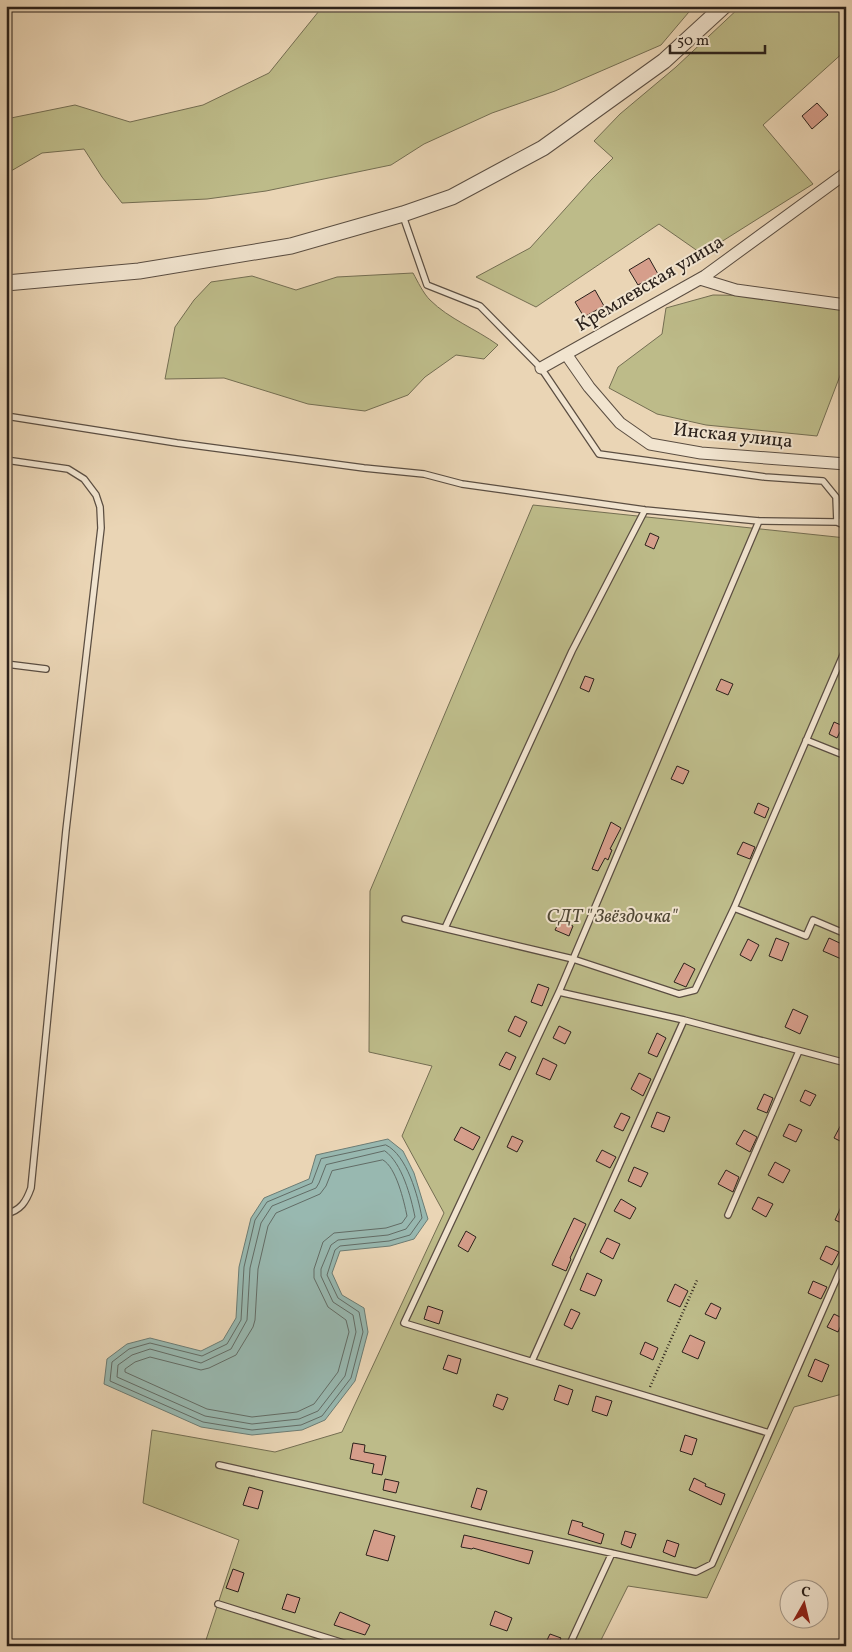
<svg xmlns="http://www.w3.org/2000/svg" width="852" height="1652" font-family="Vollkorn,serif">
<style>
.green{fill:#bdbb89;stroke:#746e52}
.water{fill:#98b8b0;stroke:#6c7c74}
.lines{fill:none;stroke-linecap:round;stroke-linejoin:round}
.shore{stroke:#626c66;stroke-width:1}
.building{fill:#d69e8b;stroke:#2b211b}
.service-casing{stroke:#5b4e42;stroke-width:8}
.minor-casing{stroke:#5b4e42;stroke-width:13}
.tertiary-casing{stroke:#5b4e42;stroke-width:17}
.path{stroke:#2b211b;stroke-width:2.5;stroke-dasharray:1 2.5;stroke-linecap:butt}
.service{stroke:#f1e4cf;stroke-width:5.5}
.minor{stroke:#f1e4cf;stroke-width:11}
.tertiary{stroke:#f1e4cf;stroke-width:15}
.labels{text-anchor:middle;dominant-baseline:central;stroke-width:4;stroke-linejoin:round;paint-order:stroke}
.street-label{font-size:19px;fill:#2b211b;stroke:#f1e4cf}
.park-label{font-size:19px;font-style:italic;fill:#504836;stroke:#f1e4cf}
</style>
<rect width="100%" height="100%" fill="#ead5b5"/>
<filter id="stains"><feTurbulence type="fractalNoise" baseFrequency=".004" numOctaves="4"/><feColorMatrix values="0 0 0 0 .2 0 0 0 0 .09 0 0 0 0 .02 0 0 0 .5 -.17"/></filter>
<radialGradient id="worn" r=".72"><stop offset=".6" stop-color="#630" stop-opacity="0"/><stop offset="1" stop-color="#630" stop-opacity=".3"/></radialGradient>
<path class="green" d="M327 6H694L661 45 555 91 492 113 424 144 391 165 266 191 207 199 122 203 102 177 84 149 42 153 11 171 6 153V119L75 105 130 122 203 105 269 73 319 11Z
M741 6H846V50L763 125 813 184 702 254 659 224 536 307 476 277 530 248 592 179 613 158 594 141 620 114 676 67Z
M413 273C418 282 423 293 430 300 449 319 476 329 498 345L484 359 456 355 425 377 408 395 365 411 308 404 224 378 165 379 175 327 194 300 211 282 252 276 296 290 337 277Z
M713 295 785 296 846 307V360L817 436 706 425 657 414 609 388 618 367 662 334 666 308Z
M533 505 846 538V1393L794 1407 707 1598 628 1586 598 1646H204L239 1540 143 1503 152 1430 275 1452 342 1432 444 1213 402 1136 432 1066 369 1052 370 891Z"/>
<path class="water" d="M388 1139 403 1151 414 1173 428 1219 414 1239 390 1246 340 1251 332 1273 342 1295 364 1308 368 1332 355 1381 325 1420 302 1430 252 1435 201 1427 104 1384 107 1359 127 1344 150 1338 201 1351 223 1340 236 1318 239 1267 251 1218 264 1198 309 1179 316 1155Z"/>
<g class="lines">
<path class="shore" d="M386 1145C407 1155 418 1196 422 1218L410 1235 389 1241 340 1246 335 1250 327 1275 338 1298 359 1312 363 1332 351 1378 322 1416 301 1425 252 1430 203 1422 110 1381 112 1362 129 1349 150 1343 202 1356 227 1344 241 1320 244 1267 255 1220 267 1202 312 1183 321 1159Z
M385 1151C402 1163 411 1197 415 1217L406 1229 388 1235 338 1240 331 1245 321 1269V1276L333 1302 353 1315 356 1332 345 1376 318 1411 299 1419 252 1424 205 1416 117 1377 118 1365 132 1355 150 1349 201 1363 231 1349 247 1320 250 1268 261 1223 272 1206 316 1188 319 1183 326 1165Z
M383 1160C396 1167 404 1201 407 1216L402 1223 386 1228 334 1233 323 1242 314 1269V1278L328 1307 346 1320 349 1332 338 1372 314 1404 297 1412 252 1417 207 1409 125 1372V1369L135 1362 150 1357 201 1370 209 1368 236 1355 253 1327 255 1320 258 1269 268 1226 276 1213 320 1194 326 1186 332 1171Z"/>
</g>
<path class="building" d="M817 103 828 115 812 129 802 116Z
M649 258 658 274 638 285 629 270Z
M595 290 604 306 584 317 575 302Z
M650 533 659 537 654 549 645 545Z
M585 676 594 679 589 692 580 688Z
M721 679 733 684 728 695 716 690Z
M834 722 843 726 837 738 829 734Z
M677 766 689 771 683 784 671 779Z
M758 803 769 808 765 818 754 813Z
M611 822 621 828 610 849 612 850 608 860 605 858 598 871 592 869Z
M743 842 755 847 750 859 737 854Z
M560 920 573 926 569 936 555 930Z
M776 938 789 943 782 961 769 956Z
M829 938 846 946V961L823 951Z
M748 939 759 945 751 961 740 955Z
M684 963 695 969 686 987 674 982Z
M538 984 549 988 542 1006 531 1002Z
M793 1009 808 1016 800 1034 785 1027Z
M515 1016 527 1022 520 1037 508 1031Z
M559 1026 571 1032 565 1044 553 1038Z
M657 1033 666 1038 657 1057 648 1053Z
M506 1052 516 1057 510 1070 499 1065Z
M543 1058 557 1065 550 1080 536 1074Z
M639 1073 651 1079 643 1096 631 1089Z
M805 1090 816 1095 810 1106 800 1101Z
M764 1094 773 1098 767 1113 757 1109Z
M657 1112 670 1117 664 1132 651 1127Z
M621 1113 630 1117 623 1131 614 1127Z
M846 1115V1144L834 1138Z
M789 1124 802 1130 796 1142 783 1136Z
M461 1127 480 1137 473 1150 454 1140Z
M744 1130 757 1137 750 1152 736 1144Z
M512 1136 523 1141 517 1152 507 1147Z
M602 1150 616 1157 610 1168 596 1161Z
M775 1162 790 1170 783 1183 768 1175Z
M634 1167 648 1173 641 1187 628 1181Z
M726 1170 739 1177 733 1192 718 1184Z
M846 1196V1225L835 1220Z
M758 1197 773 1204 766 1217 752 1209Z
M621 1199 636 1208 630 1219 614 1211Z
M574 1218 586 1224 570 1258 571 1259 566 1271 552 1265Z
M466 1231 476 1237 468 1252 458 1246Z
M607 1238 620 1244 613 1259 600 1252Z
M826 1246 839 1252 832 1265 820 1259Z
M587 1273 602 1280 595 1296 580 1290Z
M813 1281 827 1287 821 1299 808 1293Z
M675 1284 688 1291 680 1307 667 1301Z
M711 1303 721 1308 716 1319 705 1314Z
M428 1306 443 1311 439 1324 424 1319Z
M571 1309 580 1313 572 1329 564 1325Z
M834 1314 844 1319 838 1332 827 1327Z
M690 1335 705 1342 698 1359 682 1352Z
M645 1342 658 1348 653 1360 640 1354Z
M448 1355 461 1359 457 1374 443 1369Z
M815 1359 829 1365 822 1382 808 1376Z
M559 1385 573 1390 568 1405 554 1400Z
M497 1394 508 1398 503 1410 493 1406Z
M596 1396 612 1401 607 1416 592 1411Z
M685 1435 697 1439 692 1455 680 1451Z
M353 1443 365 1445 364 1452 386 1456 382 1475 372 1473 374 1464 350 1459Z
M694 1478 706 1484 705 1486 725 1494 721 1505 689 1490Z
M385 1479 399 1482 396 1493 383 1490Z
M249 1487 263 1491 258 1509 243 1505Z
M477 1488 487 1491 481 1510 471 1507Z
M572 1520 583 1523 582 1526 604 1534 601 1544 568 1534Z
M374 1530 395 1536 388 1561 366 1555Z
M625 1531 636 1534 631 1548 621 1544Z
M464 1535 533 1551 529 1564 473 1548 472 1549 461 1547Z
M667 1540 679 1544 675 1557 663 1552Z
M233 1569 244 1573 238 1592 226 1588Z
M287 1594 300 1598 295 1613 282 1609Z
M495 1611 512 1618 507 1631 490 1625Z
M340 1612 370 1625 365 1635 334 1625Z
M550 1634 561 1638 557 1646H544Z"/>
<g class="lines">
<defs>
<path id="service" d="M403 216 427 285 480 306 541 368 599 454 765 477 823 481 836 497 837 522H840
M6 416 177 443 364 468 424 474 462 484 645 510 759 521 837 522 846 526
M6 460 68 469 84 479 96 495 100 507 101 528 66 830 31 1188C26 1202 21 1210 6 1214
M759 521 559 992 404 1323 769 1433
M6 664 46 669
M806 740 846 756
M734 908 806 936 813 920 846 934
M405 919 573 959 679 994 695 990 734 908 846 648
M445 928 572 651 645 510
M559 992 684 1020 846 1063
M728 1215 799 1051
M532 1361 684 1020
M219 1465 696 1572 712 1564 846 1257
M218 1604 353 1646
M569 1646 612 1553"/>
<path id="minor" d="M700 279 736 290 846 305
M566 354 589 387 620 423 650 444 701 453 846 464
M541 368 705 276 846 173"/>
<path id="tertiary" d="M6 283 139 271 291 246 403 214 452 197 543 148 664 61 724 6"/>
</defs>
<use href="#service" class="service-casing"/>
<use href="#minor" class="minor-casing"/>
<use href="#tertiary" class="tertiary-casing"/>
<path class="path" d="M650 1387 698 1278"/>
<use href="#service" class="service"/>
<use href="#minor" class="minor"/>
<use href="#tertiary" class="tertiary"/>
</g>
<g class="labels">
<g class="street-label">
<text transform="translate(650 284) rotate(-31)">Кремлевская улица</text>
<text transform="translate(733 436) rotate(6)">Инская улица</text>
</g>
<g class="park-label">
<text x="612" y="917">СДТ " Звёздочка"</text>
</g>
</g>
<rect width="852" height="1652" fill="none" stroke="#ead5b5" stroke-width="25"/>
<rect x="8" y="8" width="837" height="1637" fill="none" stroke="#2b211b" stroke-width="2.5"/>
<rect x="12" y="12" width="827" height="1627" fill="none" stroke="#2b211b"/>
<g transform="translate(804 1604) rotate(8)"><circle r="24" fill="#f1e4cf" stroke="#a29687"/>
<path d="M0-4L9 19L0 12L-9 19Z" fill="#8f2418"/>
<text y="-8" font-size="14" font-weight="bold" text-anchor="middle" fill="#2b211b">С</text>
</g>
<path d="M670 45v8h95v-8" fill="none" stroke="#2b211b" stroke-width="2.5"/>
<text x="677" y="45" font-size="15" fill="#2b211b" stroke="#f1e4cf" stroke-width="4" paint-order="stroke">50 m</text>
<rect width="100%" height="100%" filter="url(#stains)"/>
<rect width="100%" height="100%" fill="url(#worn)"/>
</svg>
